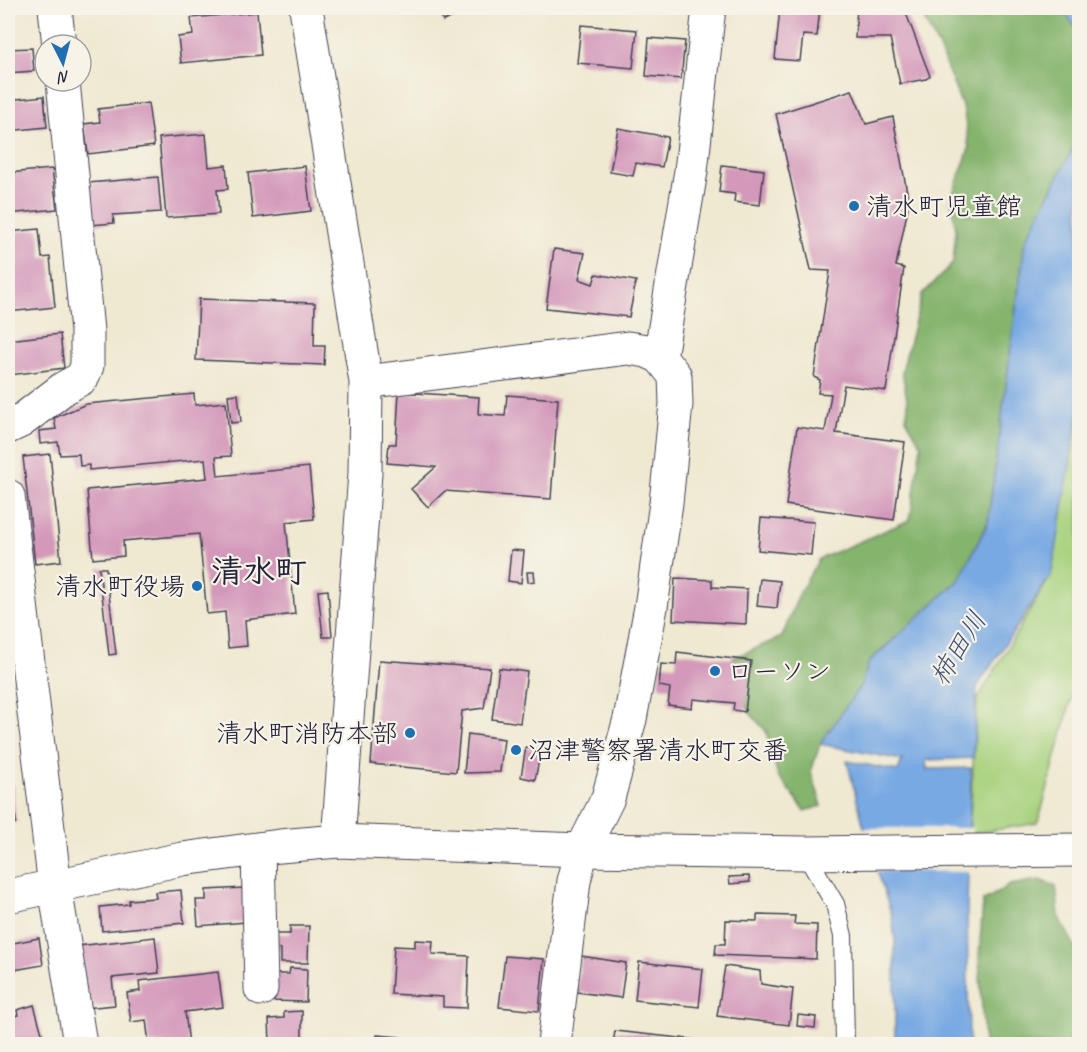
<svg xmlns="http://www.w3.org/2000/svg" width="1087" height="1052" font-family="Caveat,'Klee One',sans-serif">
<style>
.green{fill:#a7d27e;stroke:#647a5c;stroke-width:1.5}
.forest{fill:#85b46d;stroke:#546b54;stroke-width:1.5}
.water{fill:#78a9e3;stroke:#4d668f;stroke-width:1.5}
.pier{fill:#efe9d1}
.building{fill:#d398ba}
.lines{fill:none;stroke-linecap:round;stroke-linejoin:round}
.service-casing{stroke:#414052;stroke-width:20}
.minor-casing{stroke:#414052;stroke-width:35}
.tertiary-casing{stroke:#414052;stroke-width:35}
.service{stroke:#fff;stroke-width:18}
.minor{stroke:#fff;stroke-width:33}
.tertiary{stroke:#fff;stroke-width:33}
.poi-dot{fill:#1f6fb2;stroke:#f7f3e8;stroke-width:2}
.labels{text-anchor:middle;dominant-baseline:central;stroke-width:4.5;stroke-linejoin:round;paint-order:stroke}
.poi-label{font-size:26px;fill:#22223b;stroke:#f7f3e8;text-anchor:start}
.water-label{font-size:27px;font-style:italic;fill:#405176;stroke:#f7f3e8}
.district-label{font-size:32px;font-weight:bold;fill:#22223b;stroke:#f7f3e8}
</style>
<rect width="100%" height="100%" fill="#f7f3e8"/>
<filter id="ink" filterUnits="userSpaceOnUse"><feTurbulence type="fractalNoise" baseFrequency=".0167" numOctaves="2"/><feDisplacementMap in="SourceGraphic" scale="12" xChannelSelector="R" yChannelSelector="G"/><feConvolveMatrix kernelMatrix="1 2 1 2 8 2 1 2 1" color-interpolation-filters="sRGB"/></filter>
<filter id="wash" filterUnits="userSpaceOnUse"><feTurbulence type="fractalNoise" baseFrequency=".008" numOctaves="4" result="noise"/><feDisplacementMap in="SourceGraphic" scale="24" xChannelSelector="R" yChannelSelector="G"/><feGaussianBlur stdDeviation="1.35" result="paint"/><feColorMatrix in="noise" values="0 0 0 0 0 0 0 0 0 0 0 0 0 0 0 0 0 1.4 0 .05"/><feComposite in="paint" operator="in"/></filter>
<g filter="url(#wash)">
<rect width="100%" height="100%" fill="#efe9d1"/>
<path class="green" d="M1079 409V671L1038 823 969 834 977 700 1051 575Z"/>
<path class="forest" d="M918 8H1060L1079 31V137L1025 241 988 522 959 580 869 662 861 685 820 744 811 772 822 806 805 811 778 776 766 731 750 713 737 688 733 658 782 637 799 594 819 559 910 520 921 445 906 419 908 405 902 371 922 295 953 263 956 230 951 199 969 149 964 111 939 48Z
M1039 880 1056 886 1059 917 1075 947 1079 964V1044H984L979 957 983 901 1010 885Z"/>
<path class="water" d="M1060 8H1079V31Z
M1079 137V409L1056 550 1051 575 977 687 973 758 926 760 927 769 971 768 967 909 969 1044H895V940L892 916 867 839 847 761 898 771 902 760 820 744 861 685 869 662 959 580 988 522 1025 241Z"/>
<path class="pier" d="M861 828H973L971 872 874 871Z"/>
<g id="blocks">
<path class="building" d="M437 8H476L443 21Z
M780 8H820L817 36 803 35 800 61 775 59Z
M857 8H904L930 76 926 79 900 84 890 38H855Z
M257 12 261 55 181 63 178 37 193 35 191 18Z
M581 25 637 30 633 68 577 63Z
M649 38 685 41 681 79 646 76Z
M32 48 34 71 8 73V49Z
M852 90 866 124 893 117 909 203 896 266 904 268 886 391 844 385 836 433 905 442 894 520 786 505 797 427 825 431 831 394 818 393 820 380 814 377 830 271 811 270 776 114Z
M44 96 47 127 8 131V100Z
M148 103 154 146 88 154 84 124 100 122 98 109Z
M618 128 668 137 662 167 636 163 633 176 610 172Z
M206 134 209 167 226 165 228 189 217 190 219 214 166 218 159 138Z
M722 165 764 170 760 205 734 202 735 194 719 192Z
M305 166 311 211 253 218 248 173Z
M52 169 57 209 8 214V173Z
M158 177 161 212 113 215 114 223 91 225 88 183Z
M39 229 42 258 50 257 55 307 8 312V232Z
M554 249 585 253 579 279 593 284 596 274 636 281 629 317 546 308Z
M199 299 315 303 314 346H325L324 365 196 360Z
M60 334 64 368 10 375 8 340Z
M399 392 479 397 478 414 505 416 507 395 558 399 551 499 445 491 428 507 411 489 436 467 387 463 389 444H396Z
M194 394 195 405 226 402 231 456 216 457 218 476 309 467 314 519 286 522 295 614 245 620 247 646 228 648 225 612 207 614 199 534 123 541 124 556 93 559 87 490 207 478 205 459 89 470V465L80 466 79 454 60 455 58 442 40 444 39 431 56 429 54 418 86 404Z
M238 394 241 422 231 423 228 395Z
M50 454 61 561 35 564 23 457Z
M761 518 814 522 811 555 758 550Z
M511 550 524 551 521 583 508 581Z
M99 568H106L116 654 109 655Z
M527 572H534L535 581 528 582Z
M675 578 712 580V587L747 589 746 624 673 620Z
M760 579 780 581 777 608 757 606Z
M328 590 332 637H323L318 591Z
M677 652 751 661 745 712 733 710 734 703 693 699 692 708 668 705 670 688 659 686 661 664 676 665Z
M379 660 490 668 484 708 462 711 456 772 371 764Z
M499 668 527 672 520 723 492 719Z
M468 734 504 739 500 772 464 773Z
M8 743H9L11 763H8Z
M526 747 541 750 535 780 521 777Z
M12 781 16 823 8 824V782Z
M749 876 750 882 730 884 729 877Z
M244 888 246 922 198 926 196 900H206V890Z
M181 890 184 923 102 931 100 907 129 904V900L156 898 155 892Z
M757 915 795 916 794 924 817 925 816 959 715 955 716 944H725L726 920 757 921Z
M290 926H309L308 963H280V949H275L276 934H290Z
M155 937 159 973 112 978 115 1005 85 1008 78 946Z
M39 938 43 965 8 971V944Z
M415 940 433 941 432 954 469 956 467 1008 443 1007V997L391 994 394 946 415 947Z
M505 956 544 959 539 1011 499 1007Z
M581 956 626 963 621 998 577 992Z
M639 962 703 969 699 1007 635 1000Z
M725 966 760 971 761 984 793 989 789 1025 717 1016Z
M290 968 307 969 306 1002 272 1001 273 974H289Z
M218 972 223 1007 185 1012 189 1044H149L146 1020 131 1022 127 993 140 991 139 981Z
M34 1005 45 1044H8V1018L18 1015 17 1010Z
M302 1011V1042L270 1043 269 1019 284 1018V1012Z
M798 1015 816 1017 815 1028 797 1026Z
M615 1031 726 1043V1044H613Z
M377 1035 400 1037V1042L408 1043V1044H377Z
M251 1041 252 1044H229L228 1043Z"/>
</g>
</g>
<g filter="url(#ink)">
<use href="#blocks" fill-opacity="0" stroke="#414052" stroke-width="1.5"/>
<g class="lines">
<defs>
<path id="service" d="M805 853 835 904 843 936 845 1044"/>
<path id="minor" d="M55 8 59 45
M306 8 366 382 365 473 338 841
M660 357 691 171 709 8
M366 382 628 348 647 351 660 357 675 376 676 404 666 503 651 607 630 719 608 798 582 850 574 881 554 1044
M8 427 21 421 64 388 82 378 87 366V331L63 81
M8 496 55 887 80 1044
M258 849 261 989"/>
<path id="tertiary" d="M8 896 182 859 280 846 338 841 582 850 805 853 1080 850"/>
</defs>
<use href="#service" class="service-casing"/>
<use href="#minor" class="minor-casing"/>
<use href="#tertiary" class="tertiary-casing"/>
<use href="#service" class="service"/>
<use href="#minor" class="minor"/>
<use href="#tertiary" class="tertiary"/>
</g>
</g>
<g class="poi-dot">
<circle cx="854" cy="206" r="6"/>
<circle cx="197" cy="586" r="6"/>
<circle cx="715" cy="671" r="6"/>
<circle cx="410" cy="733" r="6"/>
<circle cx="516" cy="750" r="6"/>
</g>
<g class="labels">
<g class="poi-label">
<text x="866" y="206">清水町児童館</text>
<text x="185" y="586" text-anchor="end">清水町役場</text>
<text x="727" y="671">ローソン</text>
<text x="398" y="733" text-anchor="end">清水町消防本部</text>
<text x="528" y="750">沼津警察署清水町交番</text>
</g>
<g class="water-label">
<text transform="translate(958 648) rotate(-58)">柿田川</text>
</g>
<g class="district-label">
<text x="259" y="571">清水町</text>
</g>
</g>
<rect width="1087" height="1052" fill="none" stroke="#f7f3e8" stroke-width="30"/>
<g transform="translate(63 63) rotate(174)"><circle r="28" fill="#f7f3e8" stroke="#a29fa3" stroke-width="1.5"/>
<path d="M0-4.5L10 22L0 15L-10 22Z" fill="#1f6fb2"/>
<text y="-9" font-size="16" font-weight="bold" text-anchor="middle" fill="#22223b">N</text>
</g>
</svg>
